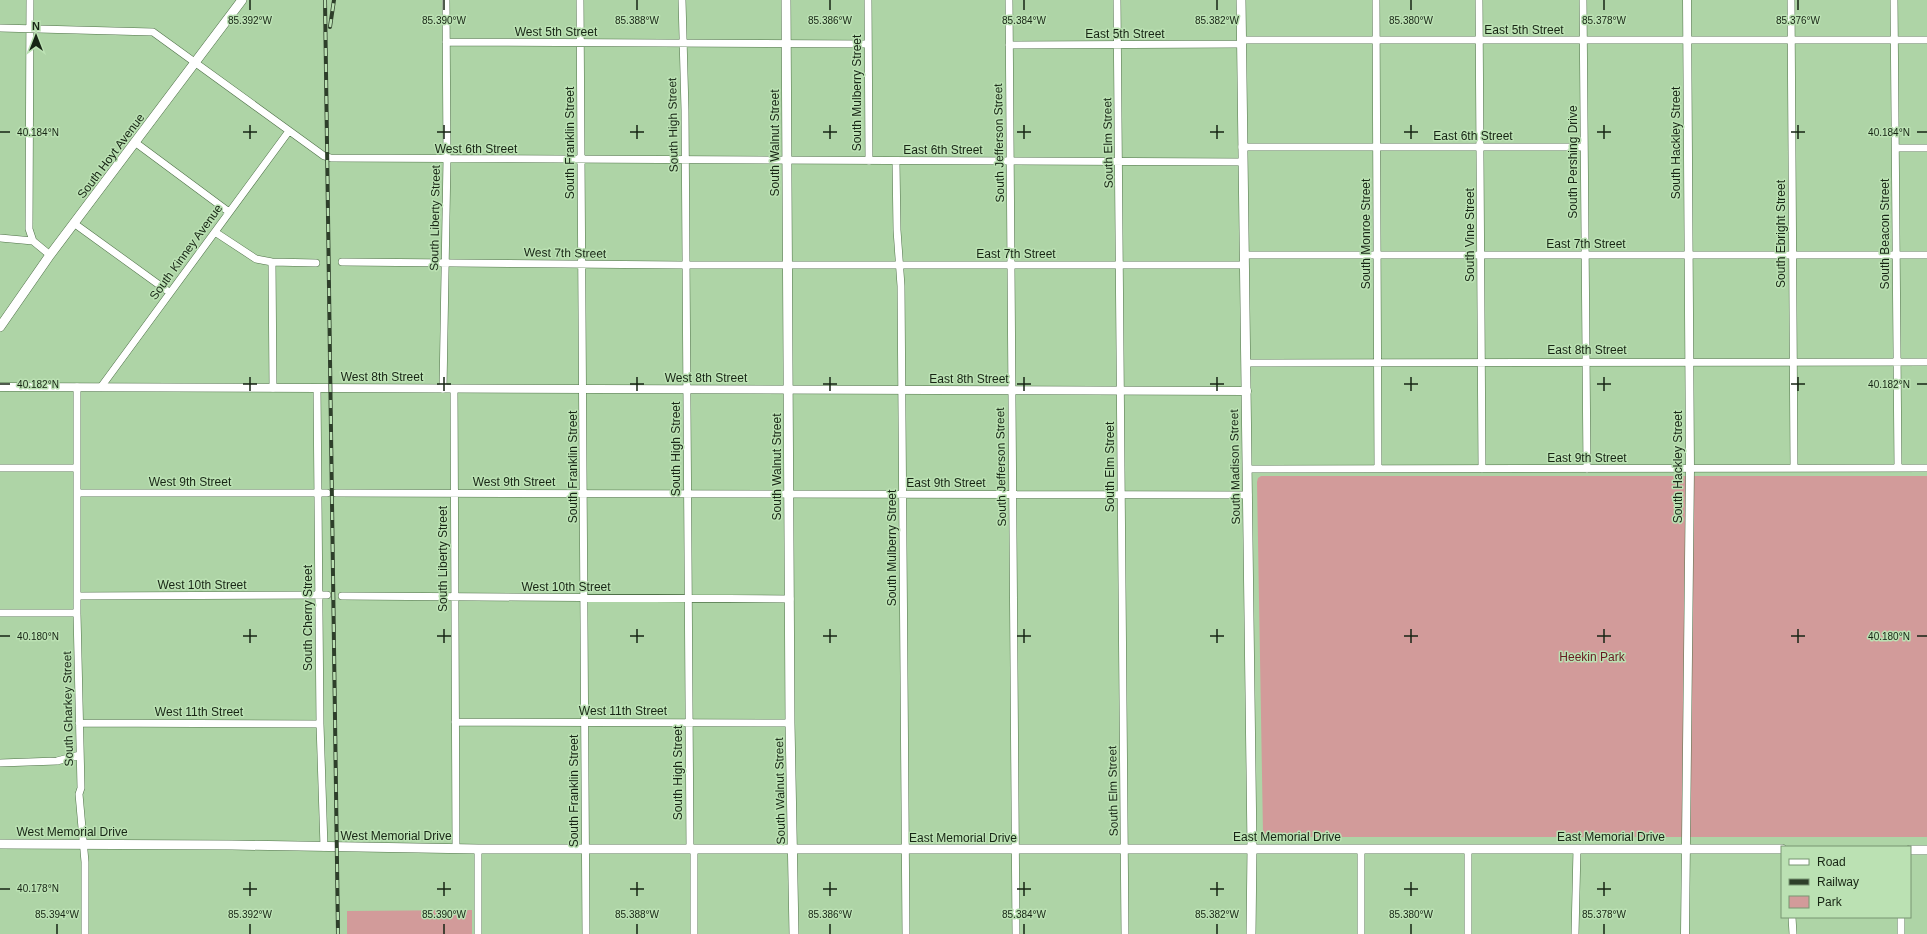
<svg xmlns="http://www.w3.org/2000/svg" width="1927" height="934" font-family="Arial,sans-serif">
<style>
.green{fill:#d29b9a}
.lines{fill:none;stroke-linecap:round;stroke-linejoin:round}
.minor-casing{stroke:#4f7148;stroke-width:8}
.tertiary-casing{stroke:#4f7148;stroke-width:9}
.secondary-casing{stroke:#4f7148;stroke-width:10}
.minor{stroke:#fff;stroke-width:7}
.tertiary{stroke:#fff;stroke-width:8}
.secondary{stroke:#fff;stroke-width:9}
.rail-casing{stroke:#2e3f2a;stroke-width:4}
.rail{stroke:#bbe1b3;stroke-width:2.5;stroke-dasharray:8;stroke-linecap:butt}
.ticks{fill:none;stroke:#172514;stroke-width:1.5}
.labels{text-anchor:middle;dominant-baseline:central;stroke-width:3;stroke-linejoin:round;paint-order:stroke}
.street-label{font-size:12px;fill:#172514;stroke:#bbe1b3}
.park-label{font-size:12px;fill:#671a21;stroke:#bbe1b3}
.ticks-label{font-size:10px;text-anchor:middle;fill:#172514;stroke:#bbe1b3;stroke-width:3;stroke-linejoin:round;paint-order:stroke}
</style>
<rect width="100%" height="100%" fill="#aed4a6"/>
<path class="green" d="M1261 476H1927V837H1266L1263 833 1257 482 1258 478Z
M472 910V934H347V911Z"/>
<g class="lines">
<defs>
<path id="minor" d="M30 0 29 229 33 241 50 255
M580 0 586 934
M682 0 685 110 690 849
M868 0 869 161
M1009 0 1016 934
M1117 0 1125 934
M1376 0 1378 468
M1479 0 1482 469
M1583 0 1587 469
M1791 0 1794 468
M1894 0 1898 468
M0 28 153 32 324 156 331 158 1243 162
M1241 40H1927
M446 42 868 44
M1009 45 1242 44
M136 143 229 212
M1242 147H1584
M1896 148H1927
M896 162 897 230 901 286 906 934
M75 224 169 292
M215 232 256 259 272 262 316 263
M0 238 33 241
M1245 255H1927
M272 262 273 388
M342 262 680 265H1244
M1246 363 1927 362
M77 387V613L81 788 79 794 85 862V934
M101 387 289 131
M317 389 320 724 324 847
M443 389 447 159 446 0
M454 389 456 848
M0 468H77
M1247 469 1927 468
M77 493H327
M336 493 1248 495
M78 596 327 595
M342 596 790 599
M0 613H77
M455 722 790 723
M79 723 320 724
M0 763 57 761 80 755
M1468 849V934
M1792 917 1793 934
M1901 917V934
M478 934V849
M694 934V849
M1361 934V849
M1575 934 1577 849"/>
<path id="tertiary" d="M0 387 1247 391
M1685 934 1690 469 1687 0"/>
<path id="secondary" d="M786 0 790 723 794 934
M1241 0 1252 848 1251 934
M0 327 50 255 242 0
M0 844 232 845 478 849H1782
M1910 850H1927"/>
</defs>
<use href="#minor" class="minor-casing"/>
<use href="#tertiary" class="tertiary-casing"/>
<use href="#secondary" class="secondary-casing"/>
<use href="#minor" class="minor"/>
<use href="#tertiary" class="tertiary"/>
<use href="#secondary" class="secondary"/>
<defs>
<path id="rail" d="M325 0 338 934
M330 27 334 0"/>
</defs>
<use href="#rail" class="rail-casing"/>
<use href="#rail" class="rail"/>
</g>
<path class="ticks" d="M250 0V10M444 0V10M637 0V10M830 0V10M1024 0V10M1217 0V10M1411 0V10M1604 0V10M1798 0V10M250 125V139M444 125V139M637 125V139M830 125V139M1024 125V139M1217 125V139M1411 125V139M1604 125V139M1798 125V139M0 132H10M243 132H257M437 132H451M630 132H644M823 132H837M1017 132H1031M1210 132H1224M1404 132H1418M1597 132H1611M1791 132H1805M1917 132H1927M250 377V391M444 377V391M637 377V391M830 377V391M1024 377V391M1217 377V391M1411 377V391M1604 377V391M1798 377V391M0 384H10M243 384H257M437 384H451M630 384H644M823 384H837M1017 384H1031M1210 384H1224M1404 384H1418M1597 384H1611M1791 384H1805M1917 384H1927M250 629V643M444 629V643M637 629V643M830 629V643M1024 629V643M1217 629V643M1411 629V643M1604 629V643M1798 629V643M0 636H10M243 636H257M437 636H451M630 636H644M823 636H837M1017 636H1031M1210 636H1224M1404 636H1418M1597 636H1611M1791 636H1805M1917 636H1927M250 882V896M444 882V896M637 882V896M830 882V896M1024 882V896M1217 882V896M1411 882V896M1604 882V896M0 889H10M243 889H257M437 889H451M630 889H644M823 889H837M1017 889H1031M1210 889H1224M1404 889H1418M1597 889H1611M57 924V934M250 924V934M444 924V934M637 924V934M830 924V934M1024 924V934M1217 924V934M1411 924V934M1604 924V934"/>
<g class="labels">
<g class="street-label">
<text x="1524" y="30">East 5th Street</text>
<text x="556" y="32">West 5th Street</text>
<text x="1125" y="34">East 5th Street</text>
<text transform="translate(857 93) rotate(-90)">South Mulberry Street</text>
<text transform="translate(673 125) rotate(-91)">South High Street</text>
<text x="1473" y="136">East 6th Street</text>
<text transform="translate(570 143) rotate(-90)">South Franklin Street</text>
<text transform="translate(775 143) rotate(-90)">South Walnut Street</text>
<text transform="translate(999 143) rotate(-91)">South Jefferson Street</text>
<text transform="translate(1108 143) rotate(-91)">South Elm Street</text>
<text transform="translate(1676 143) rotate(-90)">South Hackley Street</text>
<text x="476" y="149">West 6th Street</text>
<text x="943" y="150">East 6th Street</text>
<text transform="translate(111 156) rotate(-53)">South Hoyt Avenue</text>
<text transform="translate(1573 162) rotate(-90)">South Pershing Drive</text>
<text transform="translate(435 218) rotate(-89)">South Liberty Street</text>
<text transform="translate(1366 234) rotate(-90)">South Monroe Street</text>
<text transform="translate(1781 234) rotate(-90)">South Ebright Street</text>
<text transform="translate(1885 234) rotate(-90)">South Beacon Street</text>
<text transform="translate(1470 235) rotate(-90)">South Vine Street</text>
<text x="1586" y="244">East 7th Street</text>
<text transform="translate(186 252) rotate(-54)">South Kinney Avenue</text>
<text transform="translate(565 253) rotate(1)">West 7th Street</text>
<text x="1016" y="254">East 7th Street</text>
<text x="1587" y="350">East 8th Street</text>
<text x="382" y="377">West 8th Street</text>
<text x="706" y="378">West 8th Street</text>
<text x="969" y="379">East 8th Street</text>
<text transform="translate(676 449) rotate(-90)">South High Street</text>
<text x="1587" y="458">East 9th Street</text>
<text transform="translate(573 467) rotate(-90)">South Franklin Street</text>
<text transform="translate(777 467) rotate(-90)">South Walnut Street</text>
<text transform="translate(1001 467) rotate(-91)">South Jefferson Street</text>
<text transform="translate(1110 467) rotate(-90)">South Elm Street</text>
<text transform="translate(1235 467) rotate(-91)">South Madison Street</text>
<text transform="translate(1678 467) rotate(-90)">South Hackley Street</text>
<text x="190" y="482">West 9th Street</text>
<text x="514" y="482">West 9th Street</text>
<text x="946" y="483">East 9th Street</text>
<text transform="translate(892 548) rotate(-90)">South Mulberry Street</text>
<text transform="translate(443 559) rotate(-90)">South Liberty Street</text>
<text x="202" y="585">West 10th Street</text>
<text x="566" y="587">West 10th Street</text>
<text transform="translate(308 618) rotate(-90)">South Cherry Street</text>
<text transform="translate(68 709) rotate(-91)">South Gharkey Street</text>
<text x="623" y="711">West 11th Street</text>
<text x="199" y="712">West 11th Street</text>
<text transform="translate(678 773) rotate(-90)">South High Street</text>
<text transform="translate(574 791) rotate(-90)">South Franklin Street</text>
<text transform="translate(780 791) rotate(-91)">South Walnut Street</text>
<text transform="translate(1113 791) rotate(-91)">South Elm Street</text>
<text x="72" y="832">West Memorial Drive</text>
<text x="396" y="836">West Memorial Drive</text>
<text x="1287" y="837">East Memorial Drive</text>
<text x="1611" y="837">East Memorial Drive</text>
<text x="963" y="838">East Memorial Drive</text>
</g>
<g class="park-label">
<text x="1592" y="657">Heekin Park</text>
</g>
</g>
<g class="ticks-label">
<text x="250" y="24">85.392°W</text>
<text x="444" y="24">85.390°W</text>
<text x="637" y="24">85.388°W</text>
<text x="830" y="24">85.386°W</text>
<text x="1024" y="24">85.384°W</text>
<text x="1217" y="24">85.382°W</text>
<text x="1411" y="24">85.380°W</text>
<text x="1604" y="24">85.378°W</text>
<text x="1798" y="24">85.376°W</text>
<text x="38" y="136">40.184°N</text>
<text x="1889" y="136">40.184°N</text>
<text x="38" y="388">40.182°N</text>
<text x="1889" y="388">40.182°N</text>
<text x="38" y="640">40.180°N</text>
<text x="1889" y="640">40.180°N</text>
<text x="38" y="892">40.178°N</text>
<text x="57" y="918">85.394°W</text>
<text x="250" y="918">85.392°W</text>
<text x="444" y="918">85.390°W</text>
<text x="637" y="918">85.388°W</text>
<text x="830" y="918">85.386°W</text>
<text x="1024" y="918">85.384°W</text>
<text x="1217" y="918">85.382°W</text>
<text x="1411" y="918">85.380°W</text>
<text x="1604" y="918">85.378°W</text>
</g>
<rect x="1781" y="846" width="130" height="72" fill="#bbe1b3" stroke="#799673"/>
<rect x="1789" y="859" width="20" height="6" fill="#ffffff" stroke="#799673"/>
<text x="1817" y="866" font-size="12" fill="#172514">Road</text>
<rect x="1789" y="879" width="20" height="6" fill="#2e3f2a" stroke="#799673"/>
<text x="1817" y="886" font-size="12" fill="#172514">Railway</text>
<rect x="1789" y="896" width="20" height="12" fill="#d29b9a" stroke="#799673"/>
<text x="1817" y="906" font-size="12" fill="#172514">Park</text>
<g transform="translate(36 36)" stroke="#bbe1b3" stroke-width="3" paint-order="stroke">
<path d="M0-3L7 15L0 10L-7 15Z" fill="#172514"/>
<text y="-6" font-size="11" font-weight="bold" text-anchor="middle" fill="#172514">N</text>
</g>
</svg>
